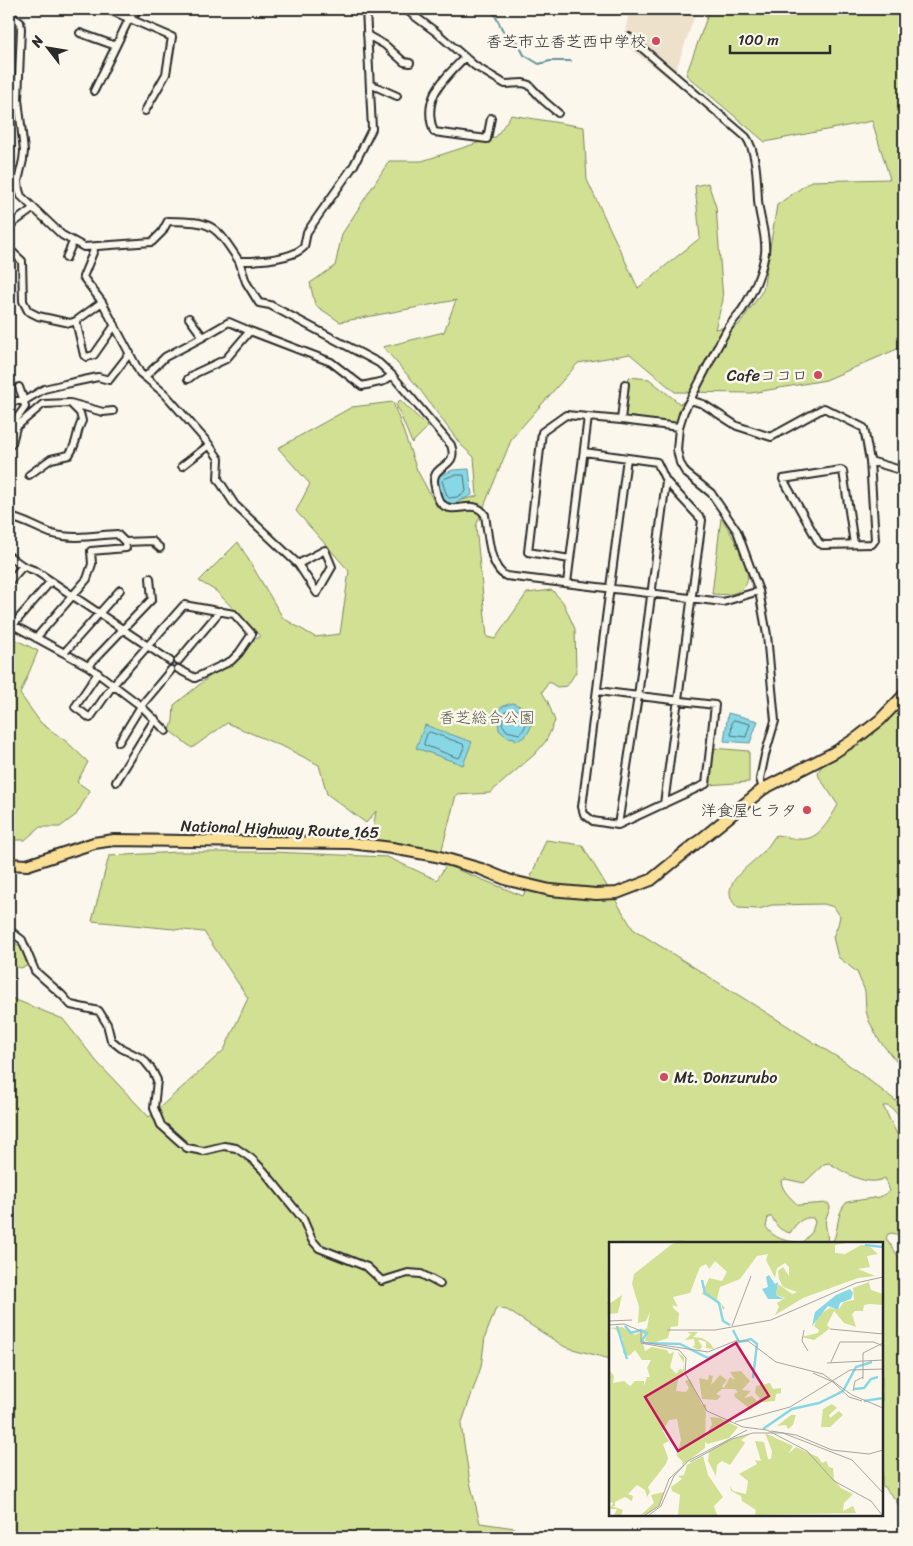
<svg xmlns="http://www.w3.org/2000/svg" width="913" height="1546" font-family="Sriracha,'Klee One',sans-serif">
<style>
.built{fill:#ede1cc}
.green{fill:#d2e093;stroke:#7e865f}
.water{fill:#88d7e5;stroke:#63929b}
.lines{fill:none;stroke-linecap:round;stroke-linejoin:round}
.shore{stroke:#507075;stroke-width:1}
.stream{stroke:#63929b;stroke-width:2}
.minor-casing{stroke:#2b2b2b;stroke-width:10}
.trunk-casing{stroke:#2b2b2b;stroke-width:14}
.minor{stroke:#fbf7ec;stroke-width:6}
.trunk{stroke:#fadf96;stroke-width:10}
.poi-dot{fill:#d1495b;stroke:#fbf7ec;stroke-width:2}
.labels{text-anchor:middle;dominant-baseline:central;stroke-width:5;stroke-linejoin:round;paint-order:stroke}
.poi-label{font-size:16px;fill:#2b2b2b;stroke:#fbf7ec;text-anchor:end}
.park-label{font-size:16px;fill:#555845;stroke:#fbf7ec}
.street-label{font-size:16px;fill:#2b2b2b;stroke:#fbf7ec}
.inset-river{fill:none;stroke:#88d7e5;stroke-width:2.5}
.inset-road{fill:none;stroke:#a8a59f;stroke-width:1}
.view{fill:#c2185b;fill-opacity:0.15;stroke:#c2185b;stroke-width:2.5}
.inset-edge{fill:none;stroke:#2b2b2b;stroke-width:2.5}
</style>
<rect width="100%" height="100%" fill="#fbf7ec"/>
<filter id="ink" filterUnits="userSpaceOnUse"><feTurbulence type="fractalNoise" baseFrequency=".02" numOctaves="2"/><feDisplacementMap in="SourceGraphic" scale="10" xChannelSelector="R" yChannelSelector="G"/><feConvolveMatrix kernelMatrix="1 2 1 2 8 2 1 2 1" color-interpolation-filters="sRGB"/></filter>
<g filter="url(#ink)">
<path class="built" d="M630 9H697L672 81 627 46 624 36Z"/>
<path class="green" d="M710 9H904V215L902 218 904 256V346L826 380 751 393 675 392 630 354 578 363 512 438 476 526 487 637 495 639 527 593 552 590 563 602 575 629 576 672 567 686 557 687 549 682 542 692 548 702 555 721 546 741 535 754 490 793 456 795 441 853 371 841 376 811 366 823 327 794 319 765 286 748 227 723 192 748 170 731 173 721 174 705 260 636 216 591 199 581 238 542 283 618 315 637 340 634 349 571 296 511 310 484 278 448 352 407 393 402 417 470 437 507 477 496 474 457 460 444 418 387 383 347 444 332 456 300 340 322 315 305 310 283 335 266 342 234 389 161H422L496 137 511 115 584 127 587 180 638 288 700 238 695 186 708 183 716 207 723 300 715 329 739 325 763 290 777 205 811 181 890 179 872 121 765 142 686 75Z
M629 377 649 379 680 404 686 400 677 424 624 421Z
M400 400 428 427 412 443 396 404Z
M721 518C729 527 752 571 747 582 742 596 724 595 712 594Z
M9 636 38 651 20 694 41 723 67 742 88 762 77 782 90 791 76 815 60 827H40L25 840H9Z
M904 701V1071L879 1040 869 1021 866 1011 865 991 857 972 838 957 833 937 838 925 840 916 834 907 824 904 772 905 759 909 738 908C714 885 750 867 764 851 769 846 772 840 776 835 785 836 796 840 805 839 821 837 831 817 838 805L819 777 818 772 824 763Z
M712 748 749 751V782L708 785Z
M546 840 582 845 633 929 845 1062 904 1107V1127C899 1119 894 1104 883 1106L903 1146 904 1151 900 1170 901 1187 904 1189V1236L892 1233 888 1234 886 1238 900 1259 904 1262V1515L895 1499 882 1485V1244L832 1243C840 1229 835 1214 847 1202L880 1197 890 1191 885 1178C867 1188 844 1172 829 1163L824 1164 804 1183 785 1179 781 1181C782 1191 791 1198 798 1205L828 1203 830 1207C830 1212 827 1214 826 1218 824 1226 829 1235 827 1243H802L812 1232 815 1222 813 1218C802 1216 795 1225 790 1233 779 1230 777 1227 772 1217H768L766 1227C774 1239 786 1241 799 1243L610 1244V1359L565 1347 507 1310 496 1308 485 1337 481 1367 461 1425 470 1482 480 1523 515 1528 517 1537H9V996L11 998 63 1019 97 1062 149 1117 224 1050 248 998 204 932 92 921 109 856 178 852H272L387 857 437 880 446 865 523 896Z
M9 937 21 948 28 966 20 968 9 964Z"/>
<path class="water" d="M469 469 472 495 453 504 444 502 437 482 438 476 453 470Z
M513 703 526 709C536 722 531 737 515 741V738L507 737 499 730 498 717 496 715C498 707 505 705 513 703Z
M728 713 758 721 750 743 724 741Z
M425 725 472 742 463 765 416 748Z"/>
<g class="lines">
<path class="shore" d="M454 475H464L466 491 457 497 449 498 447 496 442 481 444 479Z
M513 708C527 712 531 725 519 734L507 731 502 724 503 713Z
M734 720 750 724 746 737 731 735 732 722Z
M430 732 463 744 464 747 460 757 458 758 424 745V743L427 734Z"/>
<path class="stream" d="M490 9 495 15 509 43 517 41 524 55 539 64 550 61H571"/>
<defs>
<path id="minor" d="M107 9 172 37 166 74 145 111
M405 9 436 32 475 66 505 84 523 83 529 85 544 101 558 113
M9 15 20 22 21 29 18 99 24 151 23 160 18 181 19 190 21 196 62 235 84 247 152 242 162 232 168 221C213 222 214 223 239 261 257 261 291 260 304 247L307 232 354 165 372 129 366 9
M80 33 116 46
M367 35 385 45 404 62 410 63
M629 37 746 137C757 152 757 182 758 200 759 218 767 235 765 253 762 273 752 294 742 310 737 316 732 322 728 328 714 352 703 376 690 400L703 404 737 426 771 437 824 408 864 428 870 461 904 471
M465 57C443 80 421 98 434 132L487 139 491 118
M370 84 397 96
M94 91 129 19 139 9
M9 226 34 208
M92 247 94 250 83 277 102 302 76 321 84 355 87 357 94 355 115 325
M9 249 22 261 23 301 28 311 38 316 70 323 76 321
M66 258 73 242
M239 261 246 282 259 303 270 305 379 363 392 375 451 445C460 470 428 463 435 487 436 492 437 498 440 502 453 518 473 496 485 515 488 532 489 568 506 576L723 602 759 591
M102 302 140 373 145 377
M189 318 203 337 229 322 250 331
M203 337 165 357 145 377 165 394 208 443 219 459 218 479 235 505 298 564 317 593 332 567 325 550 298 564
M188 379 196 373 226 359 250 331 331 362 362 386 384 381 392 375
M625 384 621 420 679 427
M19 387 24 401 44 389 65 384 98 377 109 380 130 353
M690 400 684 411 679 427 677 450 680 463 686 473 711 493 737 531 759 591 767 635 775 721 765 755 760 779 763 789
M9 401H24L25 407 15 421 16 427
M9 446 12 443 16 427 43 404 70 403 103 412 113 411
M584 452 657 462 666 481 702 520 664 804
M182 466 209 445
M29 475 51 459 69 455C79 441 75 434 82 421L80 413 71 404
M9 517C25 520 38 529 53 534 73 540 97 535 117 534L125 542 126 548 91 551 92 564 87 579 36 638
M125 542 152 541 160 548
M854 544 843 471 841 470 783 479 819 543 823 545 872 544 875 540 870 461
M9 556 23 566 36 571 170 661
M570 559 528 552 542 432 566 415 621 420
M9 582 23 566
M567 583 588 417
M9 620 13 625 88 666 141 706 119 742
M13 625 51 581
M64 653 120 590
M178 661 220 611
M88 666 152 599 150 578
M98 673 75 707 90 718 113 685 184 605 234 614 252 634 239 653 231 661 195 678 178 669
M597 691 715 705 706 784 618 825 593 821 584 814 582 807C597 691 611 574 627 458
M166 731 141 706 171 670
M116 782 155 719
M618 825 638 696 666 481
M9 930 22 940 35 971 62 995 71 1005 99 1011 107 1024 111 1040 121 1048 143 1059 152 1070 157 1080 154 1108 161 1125 187 1148 203 1151 224 1146 236 1148 252 1159 263 1170 303 1219 312 1240 319 1248 367 1267 382 1281 408 1273 421 1274 440 1284"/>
<path id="trunk" d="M9 864 27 865 94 843 114 840 350 843 392 848 436 856 481 869 508 880 550 890 596 894 617 893 651 880 763 789 835 752 858 737 880 720 904 695"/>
</defs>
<use href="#minor" class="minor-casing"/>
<use href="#trunk" class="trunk-casing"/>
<use href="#minor" class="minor"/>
<use href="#trunk" class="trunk"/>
</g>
</g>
<g class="poi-dot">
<circle cx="656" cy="41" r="5"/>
<circle cx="818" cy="375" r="5"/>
<circle cx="807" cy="810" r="5"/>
<circle cx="664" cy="1077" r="5"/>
</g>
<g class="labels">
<g class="poi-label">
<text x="646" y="41">香芝市立香芝西中学校</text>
<text x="808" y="375">Cafeココロ</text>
<text x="797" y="810">洋食屋ヒラタ</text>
<text x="674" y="1077" text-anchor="start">Mt. Donzurubo</text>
</g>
<g class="park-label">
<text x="487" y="717">香芝総合公園</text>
</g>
<g class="street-label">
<text transform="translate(280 829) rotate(2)">National Highway Route 165</text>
</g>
</g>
<g transform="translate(609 1242)">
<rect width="274" height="274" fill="#fbf7ec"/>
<path d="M71 0H243L226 3V11L236 12 252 3H259L269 12 258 14 261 25 249 27 266 34 249 36 194 56 166 73 170 65 168 61 176 56 167 53 169 42 183 52 188 50 174 45 170 37 169 29 174 25 180 34V25L176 21 168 26 166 36 157 18 159 12 148 14 131 37 111 45 108 57 116 66 114 68 112 62 93 52 100 36 113 39 118 30 106 19 100 27 97 22 91 25 81 51 64 55 69 65 64 63V66L70 71 69 84 62 85 59 96 44 101 36 99 37 92H34L33 98 36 109 43 105 58 108 60 112 65 110 61 125 67 132 71 127 74 128 75 121 68 110 75 115V128L72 136 70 133 67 149 77 150 80 146 76 139 81 137 93 163 97 162 96 206 73 224 74 220 68 214 72 198 68 177 60 178 54 189 60 199 54 202 59 216 57 222 39 245 41 250 38 255 36 248 28 243 19 252 24 254 23 259 16 255 6 260V264H3L14 268 12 273H5L8 267H0L4 261 0 260V128L5 134 4 141 15 139 21 144 26 139H35V144L38 135H41L38 126 42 118H33L26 108 20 114 14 111V97L6 87 0 86 13 85 26 93 38 86 41 70 37 79 29 81 30 65 23 42 25 32 63 2ZM260 40 262 48 274 52V63L261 62 255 63 254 69H246L243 72 247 85 235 81 225 69 218 83 221 86 215 91 205 98 192 95 209 91 210 88 205 84 210 73 221 66 229 68 235 60 245 58 244 46ZM13 53 9 71 0 72V62ZM78 90H89L84 95 93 96 101 101 105 107 97 106V100L92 98H89L93 104 91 108 83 105 86 103 85 97 76 98 82 92ZM132 129 141 139 133 148 142 149 135 156 143 154 148 159 151 156 146 151 147 144 161 141 164 147 172 146V151L167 152 166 159 146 161 142 168 126 155 125 152 129 150 126 147H113L107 152 112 154 108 158 93 157 90 136 99 138 100 133 104 134 102 143 111 133 118 138 113 144 115 146 121 135 126 138 121 130ZM223 162 228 166 220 173 221 176 230 169 234 173 221 185H212L214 167ZM182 173H187L184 183 179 187 177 183 168 184ZM101 175 111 176 129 185 120 196 98 202 95 198 103 182ZM156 191 184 204 179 212 187 205 209 215 213 221 217 219 220 225 224 226 225 237 232 246 244 252 235 261 234 269 244 264 247 271 146 273 147 268 133 259 132 254 122 249 121 244 124 249 137 252 139 239 130 232 148 222 146 218 152 219 146 199 155 200 159 217H162L163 209ZM141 192 132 198 136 201 121 223 113 219 108 223 107 234 99 219 100 210 115 200ZM94 214 99 233 114 255 105 264 108 273H69L71 253 63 249 62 245 73 237 69 234 75 233 78 223ZM55 250 51 263 40 271 32 273 45 261 42 253Z" fill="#d2e093"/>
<path d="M160 33 166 42 169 40 167 53 175 57H159L153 47 159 45 157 35ZM241 47 244 51 242 57 231 61 229 68 219 64 203 84 206 70 227 53Z" fill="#88d7e5"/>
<path class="inset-river" d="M256 3 274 5M93 38 96 51 110 61 114 79 121 83M8 84 18 117M16 84 22 91 32 88 38 91 33 98 35 101 71 102 99 116 130 100 124 88M130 100 142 97 148 102 144 136M245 147 255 146 262 137 269 135M255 159 274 156M154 187 183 167 210 161 234 149 247 125 263 120"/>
<path class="inset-road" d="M0 79 23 78M0 83 15 82 32 89V101L70 108 77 116 76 131 98 169 134 185 158 188 198 209 225 239 262 259 273 273M123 84 142 34M221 87 274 92M58 88H106L162 78 247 41 274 35M195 88 193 99 199 109M33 100 99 110 126 99H139L167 120 214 132 243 153 274 166M222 120 231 100H265L274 104M218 121 274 118M204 131 224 140 240 155 253 159M254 137V111L274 101M244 149 246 139 254 135M126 180 181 165 241 128 274 127M162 189 187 193 223 208 260 212 274 208M81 220 123 197 144 191H174L243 218 274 251M36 273 50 264 60 237 75 223M40 273 52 264 65 234 79 219 138 188"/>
<path class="view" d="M127 101 160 154 69 209 36 155Z"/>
<rect width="274" height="274" class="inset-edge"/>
</g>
<rect width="913" height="1546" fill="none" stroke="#fbf7ec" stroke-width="30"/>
<rect x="15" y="15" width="883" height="1516" fill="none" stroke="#2b2b2b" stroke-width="2" filter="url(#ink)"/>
<g transform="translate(48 48) rotate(301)" stroke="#fbf7ec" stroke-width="4" paint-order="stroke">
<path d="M0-4L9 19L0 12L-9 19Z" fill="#2b2b2b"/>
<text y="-8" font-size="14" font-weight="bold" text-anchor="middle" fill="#2b2b2b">N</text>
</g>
<path d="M730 45v8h100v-8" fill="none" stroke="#2b2b2b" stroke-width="2.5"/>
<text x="738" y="45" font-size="15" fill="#2b2b2b" stroke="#fbf7ec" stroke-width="4" paint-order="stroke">100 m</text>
</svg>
